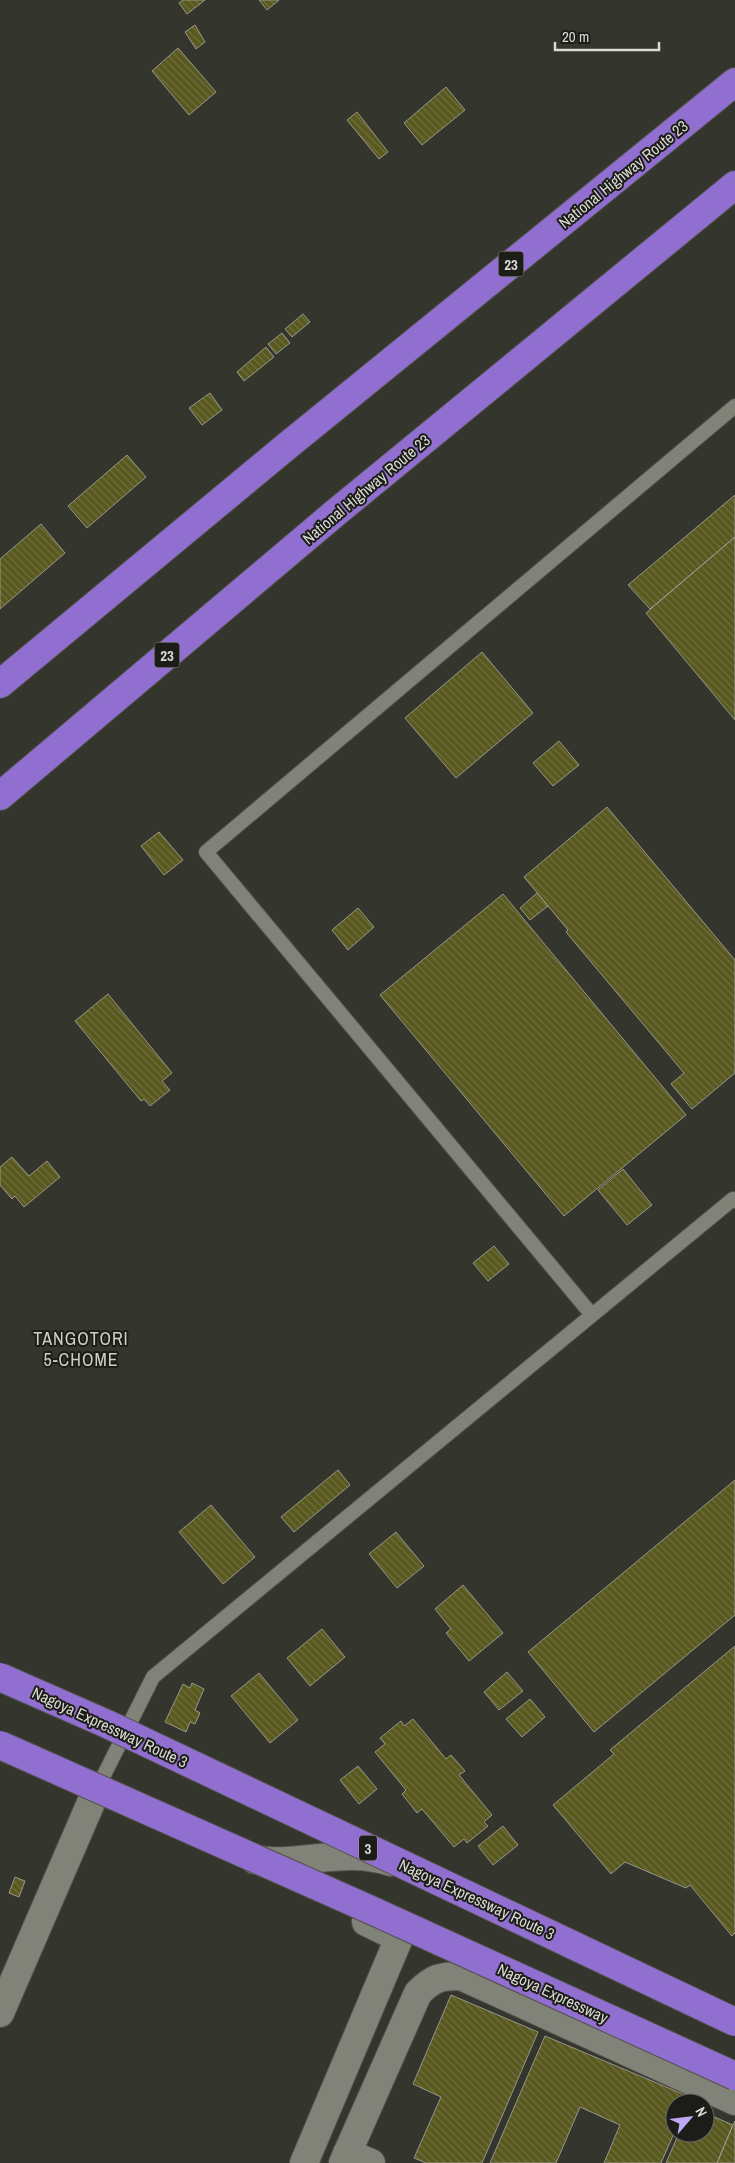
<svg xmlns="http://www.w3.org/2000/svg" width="735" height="2163" font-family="'Archivo Narrow',sans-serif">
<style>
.building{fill:url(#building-back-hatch);stroke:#97978c}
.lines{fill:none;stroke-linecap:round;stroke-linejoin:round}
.lane-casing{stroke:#51514a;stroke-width:16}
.street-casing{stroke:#51514a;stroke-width:30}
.highway-casing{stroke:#51514a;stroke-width:30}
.lane{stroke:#828378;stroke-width:14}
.street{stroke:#828378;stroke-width:28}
.highway{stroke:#906fd0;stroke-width:28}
.highway-bridge-casing{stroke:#51514a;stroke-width:30;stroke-linecap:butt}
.highway-bridge{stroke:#906fd0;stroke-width:28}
.labels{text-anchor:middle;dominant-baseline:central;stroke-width:4;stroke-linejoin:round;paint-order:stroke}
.shield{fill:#1c1c18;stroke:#a1a19c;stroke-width:1}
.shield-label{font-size:15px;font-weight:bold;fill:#dadad4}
.street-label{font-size:16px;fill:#dadad4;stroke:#1c1c18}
.neighbourhood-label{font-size:18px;letter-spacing:1px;fill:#cecfc3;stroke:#1c1c18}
</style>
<defs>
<pattern id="building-back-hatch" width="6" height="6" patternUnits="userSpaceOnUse" patternTransform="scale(1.25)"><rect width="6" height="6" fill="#58581f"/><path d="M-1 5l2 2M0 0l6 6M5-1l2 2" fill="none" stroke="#6f6f3f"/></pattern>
</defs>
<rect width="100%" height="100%" fill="#34352c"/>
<path class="building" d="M183 0H205L187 14 179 3Z
M259 0H279L267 10Z
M195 25 205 42 196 49 185 32Z
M178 48 216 92 189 115 152 71Z
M446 87 465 110 422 145 404 123Z
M357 112 388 152 379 159 347 120Z
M303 314 310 322 292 337 285 329Z
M282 333 290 343 276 354 268 344Z
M266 347 274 357 244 381 237 372Z
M210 393 222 410 202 425 189 408Z
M127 455 146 477 87 528 68 506Z
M735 495V537L650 609 628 585Z
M41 524 65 553 0 609V559Z
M735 537V720L646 613Z
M482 652 533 713 456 778 405 718Z
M559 741 579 765 553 786 533 763Z
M607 807 735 960V1073L692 1109 671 1084 684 1073 566 932 568 930 524 877Z
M159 832 183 860 164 875 141 846Z
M537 893 548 906 530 920 520 908Z
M503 894 686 1115 564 1216 380 995Z
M358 908 374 927 348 950 332 930Z
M108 994 172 1073 162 1081 170 1090 150 1106 144 1099 141 1101 75 1021Z
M12 1157 29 1176 47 1161 60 1177 24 1207 15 1196 12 1199 0 1185V1167Z
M623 1169 652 1205 627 1225 598 1190Z
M494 1246 509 1264 488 1281 473 1263Z
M338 1470 350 1485 294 1532 281 1517Z
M735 1480V1615L594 1732 528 1652Z
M211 1505 255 1557 223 1584 179 1532Z
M396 1532 424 1566 397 1588 369 1554Z
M463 1585 503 1633 469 1661 446 1633 451 1629 435 1609Z
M322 1629 345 1657 310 1686 287 1658Z
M735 1646V1933L732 1936 690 1885 686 1888 625 1862 611 1874 553 1805 614 1754 610 1750Z
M507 1672 523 1691 499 1710 484 1692Z
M259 1673 298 1720 270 1743 231 1696Z
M192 1683 204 1689 195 1710 200 1713 195 1724 190 1722 186 1732 165 1722 183 1684 190 1688Z
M530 1699 545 1717 522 1737 506 1719Z
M413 1719 446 1759 451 1755 465 1771 459 1775 492 1815 484 1822 488 1826 467 1843 464 1839 454 1847 422 1809 417 1813 402 1794 406 1790 375 1752 385 1744 380 1738 401 1721 404 1726Z
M358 1766 377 1789 359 1804 340 1780Z
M503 1826 518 1845 493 1865 478 1846Z
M15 1877 25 1881 19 1897 9 1893Z
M451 1995 538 2032 482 2163H426L414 2158 441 2097 413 2084Z
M545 2036 690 2097 687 2103H675V2131L661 2163H604L620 2125 580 2107 556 2163H490Z
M705 2113 733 2125 717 2163H666L679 2133H705Z
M735 2121V2163H717L733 2125Z"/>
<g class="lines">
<defs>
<path id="lane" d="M592 1315 206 852 735 406
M96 1791 153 1677 733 1199 735 1201"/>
<path id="street" d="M255 1860C265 1860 276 1862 286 1861 321 1859 356 1850 391 1862
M0 2013 93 1798
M347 2153 371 2163
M304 2163 399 1938 366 1922
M343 2163 418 1993C433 1978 440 1976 461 1976L735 2101"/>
<path id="highway" d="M0 684 287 446 735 82
M0 796 334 514 735 185"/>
</defs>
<use href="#lane" class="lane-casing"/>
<use href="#street" class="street-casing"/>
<use href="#highway" class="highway-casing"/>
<use href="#lane" class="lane"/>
<use href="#street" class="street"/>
<use href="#highway" class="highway"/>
<defs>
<path id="highway-bridge" d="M0 1677 107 1724 735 2022
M0 1745 371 1910 735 2076"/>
</defs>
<use href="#highway-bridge" class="highway-bridge-casing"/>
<use href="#highway-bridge" class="highway-bridge"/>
</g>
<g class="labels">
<g class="shield">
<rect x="498.5" y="251.5" width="25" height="25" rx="4"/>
<rect x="154.5" y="642.5" width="25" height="25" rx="4"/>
<rect x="359" y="1835.5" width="18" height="25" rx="4"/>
</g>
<g class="shield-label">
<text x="511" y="264">23</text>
<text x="167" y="655">23</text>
<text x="368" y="1848">3</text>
</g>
<g class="street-label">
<text transform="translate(623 174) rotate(-39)">National Highway Route 23</text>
<text transform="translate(366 489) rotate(-40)">National Highway Route 23</text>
<text transform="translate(110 1727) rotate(25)">Nagoya Expressway Route 3</text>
<text transform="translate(477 1899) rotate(25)">Nagoya Expressway Route 3</text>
<text transform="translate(553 1993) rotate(25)">Nagoya Expressway</text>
</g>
<g class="neighbourhood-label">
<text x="81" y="1338">TANGOTORI<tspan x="81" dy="21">5-CHOME</tspan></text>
</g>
</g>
<g transform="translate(690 2118) rotate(62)"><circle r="24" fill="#1c1c18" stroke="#686863"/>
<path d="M0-4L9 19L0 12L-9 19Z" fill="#bfa8f4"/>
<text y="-8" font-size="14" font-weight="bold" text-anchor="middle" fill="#dadad4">N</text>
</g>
<path d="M555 42v8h104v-8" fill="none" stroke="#dadad4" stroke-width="2.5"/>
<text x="562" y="42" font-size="15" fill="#dadad4" stroke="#1c1c18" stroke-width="4" paint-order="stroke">20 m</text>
</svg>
